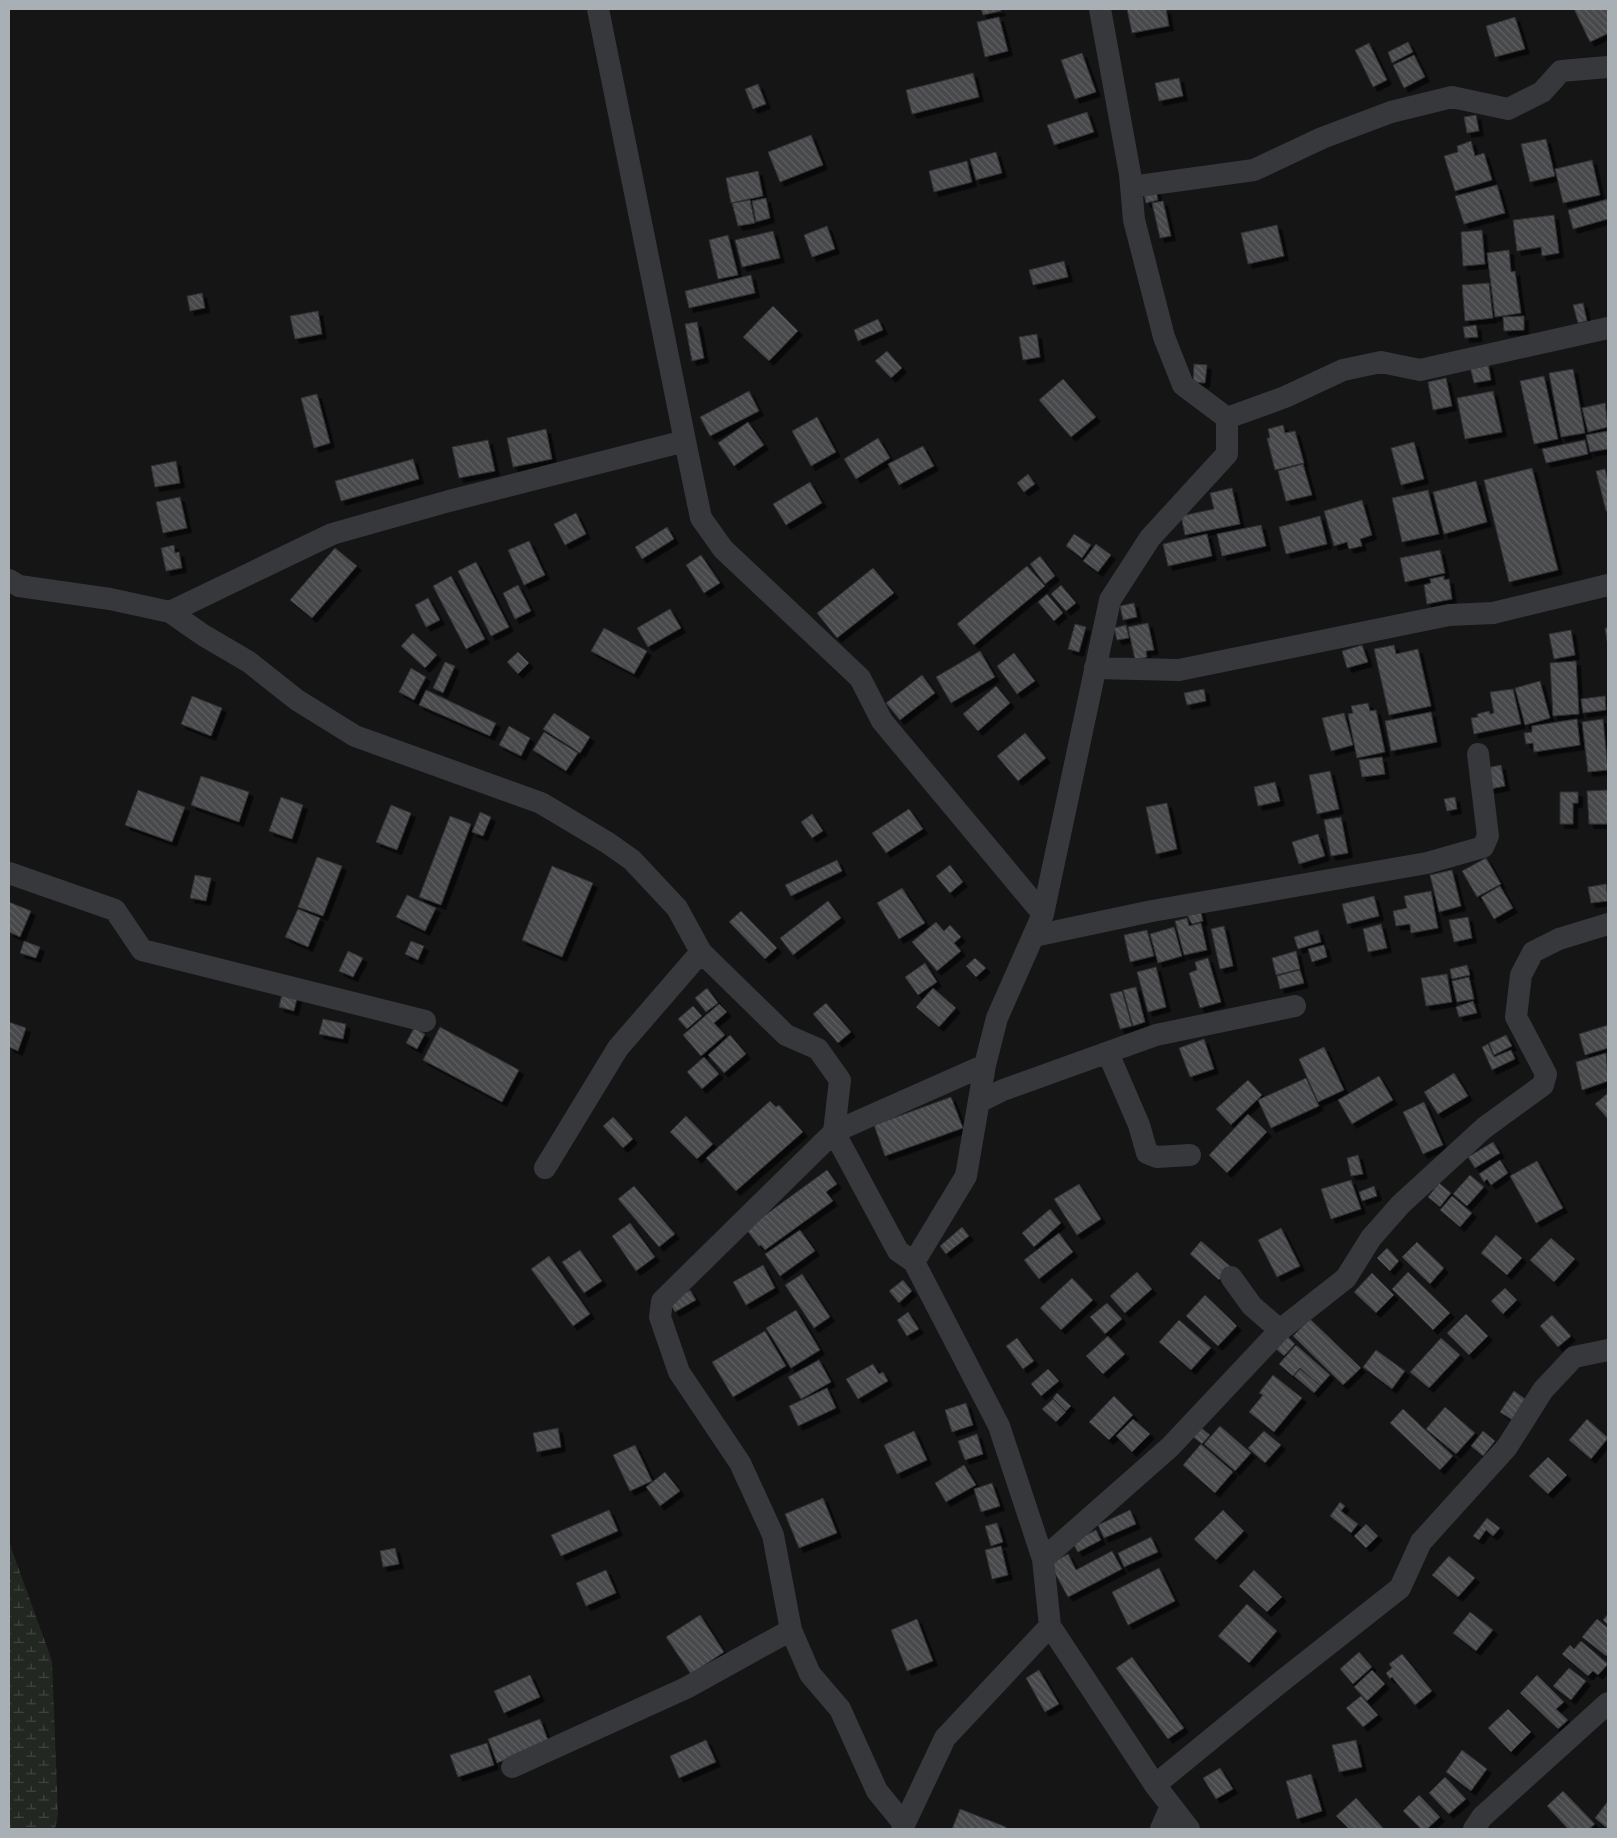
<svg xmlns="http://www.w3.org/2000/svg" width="1617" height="1838" font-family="Manrope,sans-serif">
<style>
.wetland{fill:url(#wetland-marsh)}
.building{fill:url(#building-back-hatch);stroke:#2f3032;filter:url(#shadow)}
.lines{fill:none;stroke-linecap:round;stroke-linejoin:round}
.street{stroke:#36383b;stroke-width:22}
</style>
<defs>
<pattern id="wetland-marsh" width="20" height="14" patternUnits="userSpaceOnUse" patternTransform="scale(1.25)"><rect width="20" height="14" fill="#222821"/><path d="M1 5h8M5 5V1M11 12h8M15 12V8" fill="none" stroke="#3f453f"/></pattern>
<pattern id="building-back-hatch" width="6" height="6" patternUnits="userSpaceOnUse" patternTransform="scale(1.25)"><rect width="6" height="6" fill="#47484b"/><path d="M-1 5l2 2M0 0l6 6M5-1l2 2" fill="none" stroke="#5f6063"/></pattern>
<filter id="shadow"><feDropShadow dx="4.5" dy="4.5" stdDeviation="0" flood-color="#0009"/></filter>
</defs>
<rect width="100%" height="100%" fill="#151516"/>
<path class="wetland" d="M9 1542 52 1661 58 1815 55 1829H9Z"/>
<path class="building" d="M981 9H1000L1001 11 983 15Z
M1127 9H1166L1169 26 1132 33Z
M1574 9H1608V36L1607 34 1590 42Z
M999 17 1008 51 985 57 977 22Z
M1515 17 1525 49 1495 57 1486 26Z
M1408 42 1413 52 1392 63 1388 52Z
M1369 43 1387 80 1373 87 1355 50Z
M1082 53 1096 92 1075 99 1061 60Z
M1414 55 1425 77 1404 88 1393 65Z
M973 73 979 97 912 114 906 90Z
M1179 78 1183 96 1159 101 1155 83Z
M758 84 766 104 753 109 745 89Z
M1087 112 1094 132 1054 145 1047 125Z
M1476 115 1479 131 1467 133 1464 117Z
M811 135 823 165 780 182 768 152Z
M1546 139 1555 176 1530 182 1521 144Z
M1471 141 1475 156 1484 153 1492 180 1455 191 1444 156 1458 152 1457 146Z
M996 152 1002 173 976 180 970 159Z
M1592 160 1600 195 1563 203 1555 169Z
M967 161 972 182 934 192 929 171Z
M758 171 763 196 731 203 726 178Z
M1497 185 1505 213 1464 224 1455 196Z
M1155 187 1158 200 1146 203 1143 189Z
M766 198 770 218 756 222 752 201Z
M1608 199V219L1573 229 1568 210Z
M750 200 755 223 738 226 732 203Z
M1163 201 1171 236 1160 238 1152 203Z
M1554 215 1559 253 1542 256 1541 247 1517 251 1513 220Z
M1277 225 1284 256 1248 264 1241 233Z
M827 226 835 249 812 257 804 235Z
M1482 230 1485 264 1463 266 1461 232Z
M773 231 780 258 742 267 735 240Z
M728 235 738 275 718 279 709 240Z
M1509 250 1511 272 1515 271 1521 313 1495 317 1487 253Z
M1064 261 1068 277 1033 285 1029 270Z
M751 275 755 293 689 308 685 291Z
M1489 283 1493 318 1465 321 1462 285Z
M202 293 205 308 190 311 187 296Z
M1583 303 1587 321 1578 323 1573 305Z
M773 306 798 331 769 361 743 337Z
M318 311 322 334 295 339 290 316Z
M1524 316V330L1504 331 1503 317Z
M878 319 883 330 858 341 854 330Z
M697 322 704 358 692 361 685 324Z
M1476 325 1478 337 1465 338 1463 327Z
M1037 334 1040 357 1023 360 1019 337Z
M887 351 902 368 891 378 875 361Z
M1488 363 1491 380 1474 383 1470 367Z
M1194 364 1207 365 1205 383 1193 382Z
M1573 369 1585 433 1561 437 1549 373Z
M1544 376 1558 439 1534 444 1520 381Z
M1446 378 1452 406 1433 410 1428 382Z
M1063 379 1096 417 1071 437 1039 400Z
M749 391 759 411 710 436 700 417Z
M1493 391 1502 432 1465 439 1457 398Z
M317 394 330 443 314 448 301 398Z
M1605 403 1608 427 1588 432 1582 408Z
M817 417 836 452 811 466 792 431Z
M748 422 764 445 734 466 718 443Z
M1283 425 1285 433 1295 431 1304 463 1275 470 1267 438H1270L1268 429Z
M546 429 552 459 513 467 507 438Z
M1608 431V449L1590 452 1586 435Z
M878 438 890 458 856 479 844 459Z
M488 440 495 471 459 478 452 447Z
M1585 440 1588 454 1546 463 1542 449Z
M1414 442 1424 479 1401 485 1391 448Z
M923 446 934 466 899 485 888 464Z
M413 459 419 479 341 501 335 481Z
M176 461 180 483 155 487 151 466Z
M1303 464 1312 495 1286 501 1278 471Z
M1532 468 1558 570 1509 582 1484 480Z
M1605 469 1608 481V511H1606L1596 471Z
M1028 474 1035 484 1024 492 1017 483Z
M1476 481 1487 522 1444 534 1433 492Z
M810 482 822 503 786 525 773 504Z
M1232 488 1240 524 1185 535 1181 516 1214 509 1210 493Z
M1428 490 1439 534 1402 542 1392 498Z
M180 497 187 528 163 533 156 502Z
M1362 500 1372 535 1360 539 1362 546 1349 549 1347 542 1334 546 1324 511Z
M576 513 586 534 565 545 554 524Z
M1320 516 1327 544 1286 554 1279 527Z
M1261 525 1266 546 1222 556 1217 534Z
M667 527 674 539 642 559 635 547Z
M1074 534 1091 545 1082 558 1066 546Z
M1207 534 1212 556 1168 566 1163 544Z
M529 541 545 575 524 585 508 550Z
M1096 544 1111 555 1098 572 1083 561Z
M174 545 175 553 179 552 182 568 166 571 161 548Z
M335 548 357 566 312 618 290 600Z
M1440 550 1445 573 1405 582 1400 558Z
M701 555 720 583 704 593 686 565Z
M1040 556 1055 576 1045 584 1030 564Z
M476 562 509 627 491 636 458 571Z
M1027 566 1045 586 974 645 957 624Z
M873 568 894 593 837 638 817 613Z
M451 576 485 639 466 649 433 586Z
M1444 576V580L1449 579 1452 599 1427 604 1424 585 1431 583 1430 579Z
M518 585 531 611 515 619 503 593Z
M1061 585 1076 603 1066 611 1051 594Z
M1047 594 1063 613 1054 621 1038 602Z
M428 598 440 620 426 627 415 605Z
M1134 603 1137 617 1123 620 1120 606Z
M670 609 681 628 648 647 637 628Z
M1148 623 1154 650 1146 651 1147 657 1135 660 1128 627Z
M1075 624 1086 627 1079 652 1068 649Z
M1126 625 1129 638 1117 640 1114 628Z
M604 628 647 651 634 674 591 651Z
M1605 628H1608V647Z
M1571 630 1575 655 1554 659 1549 634Z
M413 633 437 655 425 668 401 646Z
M1362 645 1368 662 1347 668 1342 651Z
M1394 645 1396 654 1418 649 1431 706 1389 715 1374 649Z
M980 651 995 677 951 703 936 677Z
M518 652 529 663 518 674 507 662Z
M1014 653 1035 681 1017 694 997 666Z
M1576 661 1579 714 1553 716 1550 663Z
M445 662 455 666 443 693 433 688Z
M411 668 426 677 414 700 399 692Z
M922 675 935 693 900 720 886 703Z
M1540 681 1550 718 1525 725 1515 688Z
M996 686 1010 703 978 731 963 714Z
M1204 689 1206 701 1187 705 1184 693Z
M1513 689 1521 724 1474 734 1471 718 1478 717 1477 714 1489 711 1490 714 1494 713 1490 692Z
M426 690 496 723 490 736 419 705Z
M192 696 222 708 211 736 181 724Z
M1605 696 1606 710 1583 713 1581 699Z
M1368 703 1370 711 1376 710 1385 752 1357 758 1348 714 1353 713 1351 706Z
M1431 712 1437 742 1391 751 1385 721Z
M554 713 590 737 580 753 543 729Z
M1344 713 1353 745 1331 751 1322 718Z
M1577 719 1580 745 1534 752 1533 743 1526 744 1524 733 1532 732V726Z
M1603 719 1608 770 1588 772 1582 722Z
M509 726 530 738 521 756 499 745Z
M544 732 578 753 566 771 533 750Z
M1025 733 1046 758 1018 781 997 756Z
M1382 757 1385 774 1362 777 1359 760Z
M1501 765 1505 786 1490 789 1486 768Z
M1330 771 1339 809 1317 814 1309 775Z
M201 776 249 792 239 822 191 805Z
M1275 782 1280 801 1258 806 1254 787Z
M138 790 185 807 172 842 125 825Z
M1608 790V824H1589L1587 791Z
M1560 792H1578V803H1573V824H1560Z
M281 797 303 805 292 839 269 831Z
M1455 797 1457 809 1447 811 1444 799Z
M1167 803 1177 849 1156 854 1146 807Z
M391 805 411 813 397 850 376 842Z
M909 809 923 829 886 853 872 833Z
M480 812 491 817 483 836 472 832Z
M812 814 823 831 812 838 801 822Z
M450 816 471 824 441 905 419 897Z
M1341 817 1348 853 1331 856 1324 820Z
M1318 834 1325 856 1299 864 1292 842Z
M317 857 342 866 323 916 298 907Z
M1486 858 1501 884 1477 897 1462 871Z
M837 860 842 871 791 896 785 885Z
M950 865 963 882 950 893 936 876Z
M552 866 593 883 562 957 522 940Z
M1452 870 1461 906 1439 912 1430 875Z
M195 875 211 878 206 901 190 898Z
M1606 884 1608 901 1591 903 1588 887Z
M1500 886 1513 908 1494 919 1481 897Z
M902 888 925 923 899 939 877 903Z
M1431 891 1438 928 1411 933 1410 924 1396 926 1393 911 1407 908 1404 896Z
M407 895 436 908 425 931 396 917Z
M1374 896 1379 916 1347 924 1342 904Z
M828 901 841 918 793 955 780 938Z
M9 902 31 911 20 937 9 932Z
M298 909 320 918 308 947 285 937Z
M1200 909 1203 921 1192 924 1186 913Z
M741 911 777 948 765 959 729 922Z
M1468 917 1472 938 1454 942 1449 920Z
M1187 918 1189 926 1201 923 1207 950 1184 955 1175 921Z
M936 922 944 931 950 925 961 937 954 943 961 951 937 971 912 942Z
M1381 924 1387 948 1368 952 1363 929Z
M1224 926 1233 966 1220 969 1211 929Z
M1174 927 1182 956 1158 963 1150 934Z
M1147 930 1154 956 1130 962 1124 935Z
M1318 930 1321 942 1298 949 1294 937Z
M24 941 40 947 36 958 20 953Z
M411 941 424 946 418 960 405 954Z
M1324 945 1327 957 1312 962 1308 949Z
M348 951 363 958 353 977 339 971Z
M1296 951 1300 969 1276 975 1272 958Z
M975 958 986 968 976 977 966 966Z
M1208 958 1221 1002 1200 1008 1189 973 1197 970 1195 962Z
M925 963 937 982 918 995 905 977Z
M1467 965 1470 975 1452 979 1450 969Z
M1156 967 1166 1007 1148 1012 1137 972Z
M1300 970 1304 983 1280 989 1277 976Z
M1447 974 1452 1002 1426 1006 1421 978Z
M1469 977 1474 999 1457 1002 1452 981Z
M1136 987 1145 1022 1133 1026 1123 990Z
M707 988 718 1003 706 1012 695 998Z
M933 988 956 1008 939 1027 916 1007Z
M1122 991 1132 1026 1120 1029 1110 994Z
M282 994 297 998 294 1011 279 1007Z
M1473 1001 1477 1013 1459 1017 1456 1007Z
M826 1003 851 1032 838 1043 813 1014Z
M719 1004 727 1012 714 1023 725 1035 701 1056 683 1035Z
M693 1006 702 1016 687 1029 678 1019Z
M323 1019 346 1024 343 1039 319 1034Z
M9 1022 26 1028 18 1051 9 1047Z
M1608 1025V1048L1585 1055 1579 1034Z
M440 1027 519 1070 502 1102 423 1060Z
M414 1028 425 1034 417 1049 406 1043Z
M730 1035 746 1054 724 1073 708 1055Z
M1506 1035 1512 1046 1494 1055 1489 1043Z
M1204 1039 1214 1069 1190 1077 1179 1048Z
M1488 1044 1494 1057 1511 1050 1515 1059 1492 1070 1482 1047Z
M1324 1047 1344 1090 1318 1102 1299 1059Z
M1606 1053 1608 1081 1582 1090 1576 1062Z
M704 1057 719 1074 702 1089 687 1072Z
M1454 1073 1468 1096 1438 1114 1424 1092Z
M1379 1076 1393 1100 1352 1124 1338 1100Z
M1306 1078 1319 1106 1271 1128 1258 1100Z
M1248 1080 1262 1095 1231 1125 1216 1109Z
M1608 1093V1119L1595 1104Z
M951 1097 963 1128 885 1156 874 1125Z
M770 1101 776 1107 779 1105 803 1132 736 1191 706 1158Z
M1424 1102 1443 1145 1423 1154 1403 1112Z
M1248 1114 1267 1132 1227 1173 1209 1155Z
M686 1116 713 1144 697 1159 670 1132Z
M613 1117 633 1139 623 1148 603 1126Z
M1493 1142 1500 1153 1475 1168 1468 1157Z
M1358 1155 1363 1174 1351 1176 1347 1158Z
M1500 1160 1508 1173 1491 1185 1487 1179 1484 1182 1479 1174Z
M1537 1161 1563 1208 1536 1223 1510 1176Z
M827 1170 837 1184 826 1192 833 1201 765 1250 761 1245 759 1246 746 1229Z
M1470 1175 1484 1187 1467 1206 1453 1194Z
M1351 1180 1361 1209 1331 1219 1321 1189Z
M1439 1183 1451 1193 1440 1207 1428 1197Z
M1079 1184 1101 1219 1077 1235 1054 1199Z
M634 1186 675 1234 659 1247 618 1199Z
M1374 1186 1377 1196 1362 1201 1359 1192Z
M1452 1196 1472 1213 1460 1227 1440 1210Z
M1050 1209 1061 1223 1034 1247 1022 1233Z
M630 1223 655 1257 636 1271 612 1236Z
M962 1227 969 1236 946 1254 940 1246Z
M1281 1228 1300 1266 1277 1277 1258 1240Z
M800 1230 815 1251 780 1276 765 1254Z
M1059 1233 1073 1252 1039 1279 1024 1260Z
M1496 1235 1522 1258 1507 1275 1481 1253Z
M1551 1238 1575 1259 1554 1282 1530 1260Z
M1201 1241 1231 1267 1219 1280 1190 1254Z
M1417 1242 1444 1268 1430 1284 1402 1257Z
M1387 1248 1399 1261 1390 1271 1377 1258Z
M580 1250 602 1281 584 1293 562 1262Z
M549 1256 590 1314 573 1326 531 1269Z
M763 1265 775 1288 746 1305 733 1282Z
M1137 1272 1152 1289 1125 1313 1110 1296Z
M1408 1272 1450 1313 1433 1330 1392 1289Z
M1372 1273 1394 1295 1376 1313 1354 1292Z
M802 1274 830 1317 814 1328 785 1285Z
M1072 1278 1093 1300 1061 1330 1040 1308Z
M903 1280 912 1291 899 1303 889 1291Z
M1505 1288 1517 1300 1503 1314 1491 1301Z
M690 1290 696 1300 675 1312 669 1302Z
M1205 1295 1237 1326 1218 1346 1186 1316Z
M1107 1303 1122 1319 1105 1334 1090 1317Z
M796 1310 820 1350 791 1368 766 1328Z
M908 1312 919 1329 907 1336 897 1320Z
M1466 1314 1488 1336 1469 1355 1447 1333Z
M1552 1315 1571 1336 1558 1347 1540 1326Z
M1310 1319 1361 1368 1343 1385 1293 1336Z
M1179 1320 1211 1348 1191 1370 1159 1342Z
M765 1331 786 1366 733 1397 712 1362Z
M1108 1336 1125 1354 1103 1374 1086 1356Z
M1287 1336 1295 1344 1284 1356 1275 1348Z
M1017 1338 1034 1361 1023 1369 1006 1346Z
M1441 1338 1460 1355 1429 1388 1410 1372Z
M1296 1345 1330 1375 1320 1386 1300 1368 1293 1376 1279 1364Z
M1376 1350 1405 1371 1392 1389 1363 1367Z
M819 1360 831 1382 801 1399 788 1377Z
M873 1364 879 1374 883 1372 888 1381 858 1399 846 1379Z
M1048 1369 1059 1381 1041 1396 1031 1384Z
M1300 1369 1320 1386 1314 1393 1294 1376Z
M1273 1375 1302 1398 1274 1432 1249 1412 1263 1395 1259 1393Z
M827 1388 836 1408 798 1426 789 1406Z
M1514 1391 1528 1401 1514 1421 1500 1412Z
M1057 1393 1071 1406 1066 1411 1053 1398Z
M1114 1396 1133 1415 1109 1440 1089 1422Z
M1053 1399 1066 1412 1056 1422 1042 1409Z
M966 1403 973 1425 952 1432 945 1410Z
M1445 1407 1475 1433 1456 1454 1426 1429Z
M1403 1409 1453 1456 1440 1470 1390 1423Z
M1133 1419 1150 1434 1132 1452 1116 1436Z
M1587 1419 1608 1438 1591 1459 1569 1440Z
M1199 1426 1210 1435 1202 1444 1192 1436Z
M1220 1426 1251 1453 1235 1471 1204 1444Z
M558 1428 561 1447 537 1452 533 1433Z
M914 1431 927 1460 897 1474 884 1445Z
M1264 1431 1281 1445 1265 1463 1248 1448Z
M1483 1431 1495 1441 1483 1456 1471 1446Z
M977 1434 983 1454 965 1460 958 1441Z
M1201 1444 1233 1472 1215 1493 1183 1465Z
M635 1445 652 1481 630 1491 613 1455Z
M1548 1457 1567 1475 1548 1494 1529 1476Z
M964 1465 976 1485 946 1502 935 1483Z
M665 1472 680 1491 660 1506 646 1487Z
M992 1483 1000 1506 981 1512 974 1489Z
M823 1498 837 1533 799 1548 785 1514Z
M1340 1502 1345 1506 1341 1511 1358 1524 1351 1533 1330 1516Z
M609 1510 618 1531 561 1556 551 1535Z
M1130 1510 1136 1524 1104 1538 1098 1525Z
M1223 1510 1244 1531 1216 1560 1194 1539Z
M1487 1518 1500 1528 1493 1536 1486 1530 1479 1540 1473 1536Z
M997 1523 1003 1542 991 1546 985 1526Z
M1366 1524 1378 1536 1366 1548 1354 1536Z
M1096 1530 1101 1540 1078 1552 1072 1542Z
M1151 1537 1158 1552 1124 1567 1118 1553Z
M1001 1546 1008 1575 992 1579 985 1550Z
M395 1548 399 1564 383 1567 380 1551Z
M1112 1551 1122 1569 1068 1597 1050 1564 1068 1554 1076 1570Z
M1449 1556 1475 1578 1458 1597 1432 1575Z
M1159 1568 1175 1601 1128 1625 1112 1592Z
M606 1570 616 1593 586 1606 576 1583Z
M1254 1570 1282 1597 1267 1612 1239 1586Z
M1247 1604 1277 1631 1249 1663 1218 1636Z
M1470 1612 1493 1630 1476 1651 1453 1633Z
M1608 1614V1625L1603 1620Z
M700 1615 724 1652 691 1674 666 1637Z
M917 1619 933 1661 907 1671 891 1630Z
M1597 1619 1608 1628V1654L1606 1656 1582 1637Z
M1581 1641 1608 1664 1598 1675 1593 1671 1588 1676 1562 1654 1570 1645 1574 1649Z
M1359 1652 1372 1667 1353 1684 1340 1669Z
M1402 1654 1432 1691 1415 1705 1392 1677 1390 1679 1386 1673 1392 1668 1389 1664Z
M1132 1657 1184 1728 1168 1739 1116 1668Z
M1569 1668 1586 1681 1571 1700 1553 1686Z
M1039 1670 1059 1704 1045 1712 1026 1678Z
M1372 1670 1385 1684 1367 1701 1354 1687Z
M530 1675 540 1697 504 1713 494 1691Z
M1537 1675 1564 1702 1556 1709 1568 1720 1558 1729 1520 1693Z
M1361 1696 1378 1715 1363 1727 1346 1708Z
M1508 1709 1531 1732 1511 1752 1488 1728Z
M540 1719 549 1743 497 1763 488 1739Z
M706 1740 716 1762 679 1778 670 1756Z
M1356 1740 1362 1767 1339 1772 1332 1745Z
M487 1743 494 1765 458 1777 450 1755Z
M1462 1750 1487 1769 1471 1791 1446 1772Z
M1220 1768 1233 1789 1216 1799 1203 1778Z
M1311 1774 1322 1811 1297 1819 1286 1781Z
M1445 1777 1466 1799 1449 1814 1429 1793Z
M1563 1791 1595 1824 1589 1829H1568L1547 1806Z
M1419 1795 1440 1817 1427 1829H1421L1403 1811Z
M1356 1798 1384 1829H1349L1336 1816Z
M1608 1801V1829L1595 1818Z
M960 1809 1006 1827V1829H952Z"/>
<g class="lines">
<path class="street" d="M1100 9 1130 174 1134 220 1164 337 1183 385 1227 418 1285 397 1343 370 1381 362 1420 370 1608 328
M1131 187 1254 170 1322 138 1391 112 1452 97 1508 109 1542 92 1561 71 1608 67
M685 441 701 518 723 549 860 678 882 721 1043 914
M9 580 19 586 110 599 170 612 203 635 249 662 297 700 355 736 541 803 608 843 632 860 677 908 701 952 786 1035 818 1049 840 1080 834 1132 898 1251 914 1262 999 1426 1043 1559 1050 1626 1155 1785 1189 1829
M170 612 332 534 449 501 685 441 598 9
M1095 668 1179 670 1449 615 1493 613 1608 585
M9 873 115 910 142 950 425 1021
M1034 936 1152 911 1427 863 1483 847 1488 836 1478 754
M1108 1053 1139 1125 1147 1153 1157 1157 1190 1155
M981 1101 1003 1090 1156 1035 1295 1006
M545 1168 618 1048 701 952
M914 1262 966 1176 985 1065 997 1018 1043 914 1110 600 1150 538 1227 454V418
M1231 1277 1252 1306 1280 1330 1346 1278 1371 1238 1401 1204 1484 1128 1543 1085 1546 1074 1516 1017 1521 975 1533 952 1559 939 1608 924
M1043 1559 1170 1447 1280 1330
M512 1767 686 1688 791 1630
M1155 1785 1277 1685 1400 1588 1421 1542 1507 1447 1543 1390 1574 1357 1608 1350
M904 1824 877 1791 840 1709 810 1674 791 1630 773 1535 740 1463 679 1372 660 1317 662 1301 834 1132 985 1065
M902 1829 945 1738 1050 1626
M1161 1829 1171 1806
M1474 1829 1482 1817 1608 1703"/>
</g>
<rect width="1617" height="1838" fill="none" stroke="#a8afb5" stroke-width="20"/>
</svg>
